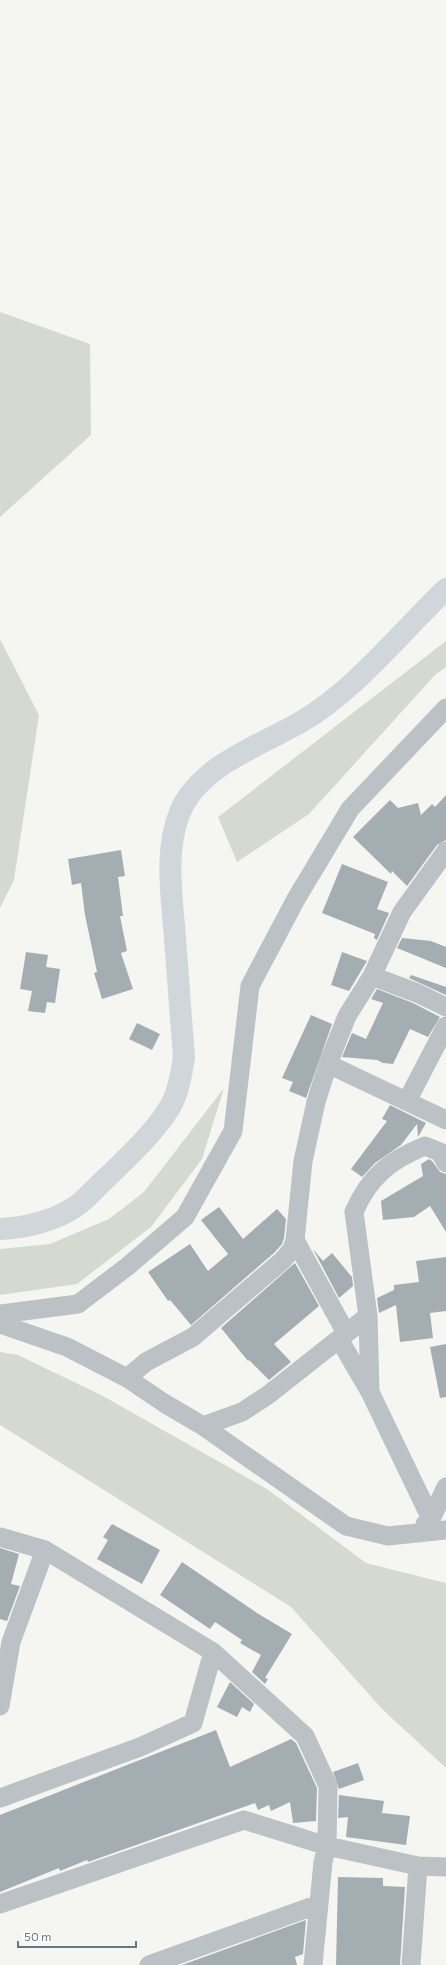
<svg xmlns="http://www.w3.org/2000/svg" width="446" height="1965" font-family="Commissioner,sans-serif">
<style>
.green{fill:#d5dad1}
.building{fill:#a4aeb2}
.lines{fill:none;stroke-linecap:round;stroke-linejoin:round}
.minor{stroke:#bbc1c4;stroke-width:19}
.major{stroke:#d1d6da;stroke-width:22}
</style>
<rect width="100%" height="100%" fill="#f5f5f1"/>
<path class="green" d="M0 312 90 344 91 435 0 517Z
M0 639 39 715 14 880 0 908Z
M446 641V667L435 675 309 814 237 862 218 817Z
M224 1088 202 1159 151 1227 77 1284 0 1295V1249L50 1244 109 1219 144 1192Z
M0 1352 18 1355 103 1396 267 1489 366 1563 446 1583V1768L383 1710 291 1607 0 1425Z"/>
<path class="building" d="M446 795V840L437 845 407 886 392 871 391 874 353 837 390 800 398 808 418 803 421 815 432 804 435 807Z
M121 850 125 876 118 877 123 916H120L127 951 121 953 133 989 102 999 94 973 97 972 85 915 81 883 72 885 68 859Z
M342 864 388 882 377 909 389 913 377 940 374 938 375 934 322 913Z
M402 938 431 941 446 947V968L397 948Z
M26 952 48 955 46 967 60 969 55 1003 47 1002 45 1013 28 1011 32 991 20 989Z
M342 952 367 961 349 991 331 985Z
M411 975 446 987V995L409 978Z
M377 989 413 1003 440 1017 428 1037 410 1029 393 1064 383 1063 377 1060 342 1057 352 1033 366 1039 383 1003 371 999Z
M311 1015 332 1024 306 1098 289 1091 293 1082 282 1078Z
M137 1023 160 1034 152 1050 129 1039Z
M390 1105 426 1123 418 1137 417 1124 401 1145 375 1163 362 1177 351 1169 387 1121 382 1119Z
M429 1159 432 1161 440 1172 446 1174V1232L430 1206 414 1217 383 1220 381 1201 423 1176 421 1164Z
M219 1207 243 1239 277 1209 286 1219 284 1238 282 1244 275 1252 191 1325 170 1300 168 1301 148 1272 190 1244 208 1271 228 1254 201 1220Z
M313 1249 323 1261 332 1253 352 1277 353 1286 339 1298Z
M446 1257V1311L430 1313 433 1338 400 1342 396 1305 379 1313 377 1298 394 1290V1285L419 1282 416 1261Z
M295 1263 319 1306 274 1344 291 1362 269 1380 249 1360 248 1361 221 1328Z
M446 1344V1397L440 1398 430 1347Z
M112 1524 160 1550 142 1584 97 1559 108 1540 103 1537Z
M0 1548 19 1554 11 1584 20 1586 7 1621 0 1619Z
M182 1562 257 1613 292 1634 265 1678 268 1679 265 1684 252 1672 261 1655 240 1643 242 1640 215 1622 210 1629 160 1595Z
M230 1682 254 1704 250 1712 242 1707 237 1717 217 1707Z
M216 1730 230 1767 291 1739 296 1743 317 1788 316 1821 293 1823 290 1802 271 1811 269 1805 258 1810 255 1803 88 1862 87 1860 60 1871 59 1868 0 1892V1815Z
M358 1763 364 1780 339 1789 333 1772Z
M339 1795 384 1801 382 1813 410 1816 406 1845 346 1837 348 1817 338 1818Z
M338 1877 383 1878V1886L405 1887 400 1965H336Z
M306 1920 303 1954 295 1957 297 1965H182Z"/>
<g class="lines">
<path class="minor" d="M446 851 402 912 372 976 417 993 446 1007
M328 1064 446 1120
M407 1101 446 1026
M295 1240 346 1333
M0 1314 78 1304 128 1266 185 1217 233 1131 250 986 296 899 350 809 446 708
M0 1324 67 1347 127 1378 164 1403 203 1426 346 1526 388 1536 446 1530
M339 1339 370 1392 431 1519
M127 1378 146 1362 193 1337 283 1260 292 1249 295 1240 303 1161 316 1102 328 1064 347 1016 372 976
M370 1392 368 1316 354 1212C369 1177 390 1160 425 1146L440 1152 446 1163
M203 1426 242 1412 268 1395 368 1316
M425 1524 431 1519 446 1487
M0 1537 45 1550 213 1652 193 1723 140 1747 0 1798
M213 1652 305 1736 328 1786 327 1846 323 1862 313 1965
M0 1706 11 1642 45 1550
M0 1904 244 1820 327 1846 418 1866 446 1867
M149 1965 319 1904
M411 1965 418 1866"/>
<path class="major" d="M0 1229C25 1228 54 1221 75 1207 83 1202 91 1193 98 1186 120 1165 157 1131 171 1105 179 1091 181 1074 184 1058 181 1018 178 978 175 938 172 897 164 851 180 812 199 766 259 746 299 723 354 692 400 633 446 589"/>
</g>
<path d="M18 1941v6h118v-6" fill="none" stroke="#657882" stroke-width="2"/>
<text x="24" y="1941" font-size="12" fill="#657882" stroke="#ffffff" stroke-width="3" paint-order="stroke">50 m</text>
</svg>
